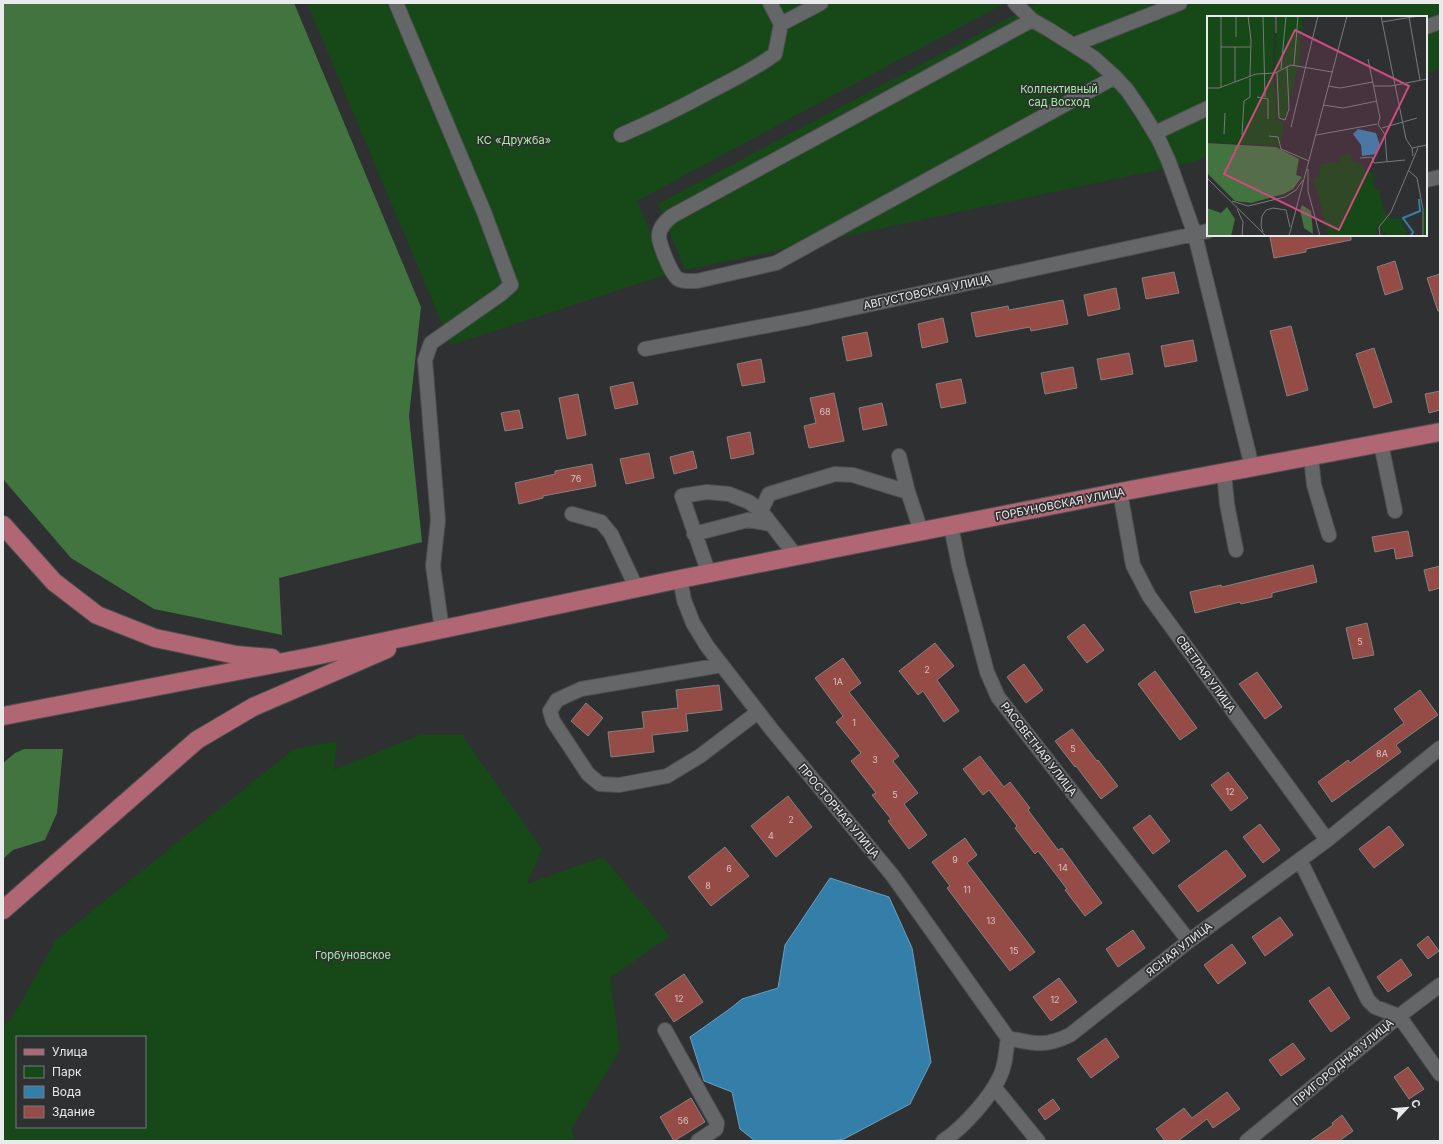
<svg xmlns="http://www.w3.org/2000/svg" width="1443" height="1144" font-family="Inter,sans-serif">
<style>
.green{fill:#174817;fill-rule:evenodd}
.forest{fill:#41743f}
.water{fill:#347faa;stroke:#6a9fbe}
.building{fill:#954c46;stroke:#848180}
.lines{fill:none;stroke-linecap:round;stroke-linejoin:round}
.minor-casing{stroke:#4e4f50;stroke-width:16}
.major-casing{stroke:#4e4f50;stroke-width:20}
.minor{stroke:#646668;stroke-width:14}
.major{stroke:#b06673;stroke-width:18}
.labels{text-anchor:middle;dominant-baseline:central;stroke-width:3.5;stroke-linejoin:round;paint-order:stroke}
.number-label{font-size:9px;fill:#d4c2c2}
.park-label{font-size:11px;fill:#a5efa1;stroke:#2f3032}
.street-label{font-size:11px;fill:#e9eaeb;stroke:#2f3032}
.inset-river{fill:none;stroke:#347faa;stroke-width:2}
.inset-road{fill:none;stroke:#797a7c;stroke-width:1}
.view{fill:#cc4c7f;fill-opacity:0.15;stroke:#cc4c7f;stroke-width:2}
.inset-edge{fill:none;stroke:#e9eaeb;stroke-width:2}
</style>
<rect width="100%" height="100%" fill="#2f3032"/>
<path class="green" d="M307 3H1005L637 201 668 274 451 345Z
M1037 3H1440V68L1426 74V17H1208V156L1193 162 1172 167 685 270 658 204Z
M420 735H462L542 849 527 884 603 857 670 936 610 978 620 1050 571 1130 575 1141H3V1026L11 1020 56 940 294 749 337 741 334 770ZM17 1037H145V1127H17Z"/>
<path class="forest" d="M3 3H294L421 307 409 416 422 542 279 578 282 635 154 609 71 558 3 479Z
M24 749H63L57 813 45 840 13 850 3 859V763L15 753Z"/>
<path class="water" d="M830 878 889 897 912 948 931 1062 910 1104 844 1139 831 1141H755L740 1129 732 1092 704 1081 690 1037 731 1008 742 999 778 988 785 945Z"/>
<path class="building" d="M1282 235H1351V240L1306 249V252L1274 258 1270 237Z
M1395 261 1403 289 1385 295 1377 267Z
M1174 272 1179 293 1146 299 1142 278Z
M1440 274V311H1438L1427 278Z
M1116 288 1120 309 1088 316 1084 295Z
M1063 300 1068 324 1031 331 1030 327 976 337 971 313 1008 306 1009 310Z
M943 318 948 342 922 348 918 324Z
M1291 326 1308 390 1287 396 1270 331Z
M867 332 872 356 847 361 842 337Z
M1193 340 1197 361 1165 367 1161 346Z
M1374 348 1392 402 1374 408 1356 354Z
M1129 353 1133 374 1101 380 1097 359Z
M761 359 765 382 742 386 737 364Z
M1073 367 1077 388 1045 394 1041 373Z
M961 379 966 403 941 408 936 384Z
M633 382 638 404 615 409 610 387Z
M1440 391V410L1429 413 1425 394Z
M834 393 844 441 809 448 804 426 816 423 810 398Z
M578 394 586 435 567 439 559 398Z
M882 403 887 425 863 430 859 408Z
M519 410 523 428 505 431 501 413Z
M750 432 754 454 731 459 727 437Z
M693 451 697 468 674 474 670 457Z
M649 453 654 478 626 484 620 459Z
M592 464 596 486 543 496V498L519 504 515 483 555 474V471Z
M1408 531 1413 556 1396 559 1394 548 1375 552 1372 537Z
M1313 565 1317 582 1272 593V597L1241 604 1240 602 1195 613 1190 592 1221 585 1222 587Z
M1440 566V588L1429 591 1424 570Z
M1367 623 1374 655 1353 659 1346 628Z
M1084 624 1104 650 1087 663 1067 637Z
M935 643 954 666 937 680 959 711 944 722 923 691 918 695 899 671Z
M843 658 861 683 849 692 899 756 893 761 918 793 904 804 927 835 909 849 888 821 891 819 872 795 876 793 851 761 861 753 836 722 843 716 815 678Z
M1024 664 1043 690 1026 703 1007 677Z
M1155 671 1197 728 1180 740 1138 684Z
M1257 672 1282 707 1265 719 1239 684Z
M719 685 722 710 686 714 688 731 652 735 654 752 611 757 608 732 644 728 642 712 678 708 676 690Z
M1420 690 1438 715 1396 745 1401 752 1332 802 1318 782 1348 760 1350 763 1404 723 1394 709Z
M586 703 603 718 588 736 571 721Z
M1072 729 1097 761 1098 760 1118 786 1101 799 1076 766 1075 767 1055 741Z
M980 756 1004 787 1010 782 1030 808 1028 810 1058 850 1062 848 1102 903 1085 916 1065 890 1067 889 1038 851 1035 854 1015 828 1017 826 989 790 983 795 963 769Z
M1228 772 1248 798 1231 811 1211 785Z
M788 796 812 827 776 857 751 826Z
M1150 815 1170 841 1153 854 1133 828Z
M1260 824 1280 850 1263 863 1243 837Z
M1389 826 1404 845 1374 868 1359 849Z
M965 838 977 855 967 863 1035 952 1010 971 947 888 950 886 932 862Z
M725 847 749 876 711 906 688 877Z
M1226 850 1246 876 1198 912 1178 886Z
M1280 917 1293 935 1265 956 1252 937Z
M1133 930 1145 948 1118 967 1106 949Z
M1428 936 1439 951 1428 959 1417 945Z
M1232 944 1246 963 1218 984 1204 965Z
M1401 959 1412 975 1388 992 1377 977Z
M684 974 703 1002 674 1022 655 994Z
M1059 978 1077 1002 1051 1021 1033 997Z
M1329 987 1350 1018 1331 1032 1309 1001Z
M1106 1038 1119 1057 1091 1078 1077 1059Z
M1293 1043 1305 1059 1281 1076 1269 1060Z
M1408 1067 1424 1089 1409 1099 1394 1077Z
M1227 1092 1240 1109 1213 1128 1207 1119 1178 1141H1165L1156 1129 1184 1108 1192 1118Z
M691 1098 705 1122 674 1141 660 1117Z
M1053 1099 1060 1109 1045 1120 1038 1110Z
M1342 1115 1353 1131 1339 1141H1310L1333 1125 1332 1123Z"/>
<g class="lines">
<defs>
<path id="minor" d="M396 3 484 212 511 285 501 294 431 343 425 360 438 520 433 566 442 630
M1015 3 1032 20 1048 29 1094 58 1115 77 1127 90 1142 112 1159 140 1169 162 1195 235 1252 467
M1032 20 672 216C666 221 659 227 659 236 659 244 671 274 678 279 684 282 690 281 697 281L776 263 1115 77
M781 24 821 3
M1426 27 1440 22
M1073 45 1180 3
M1155 133 1208 108
M621 135C651 122 680 108 709 92 732 80 755 69 775 54L781 24 770 3
M1426 180 1440 177
M645 349 807 318 1208 231
M1381 444 1395 511
M899 456 908 492 921 531
M1311 457 1314 485 1329 535
M1224 473 1227 504 1236 550
M1120 492 1133 565 1149 596 1327 840
M761 511 769 494 835 474 853 475 908 492
M572 514 601 522 611 534 637 589
M951 526 959 566 987 672 998 697 1189 941
M694 534 748 520 770 524
M709 574 682 496 707 492 729 494 749 502 761 511 796 556
M680 579 684 600 693 623 707 646 772 730 893 876 1008 1038
M722 665 581 689 557 700 550 711 553 721 588 774 600 784 619 785 667 776 700 756 758 712
M1300 860 1368 1000 1375 1007 1399 1016 1440 1074
M665 1030 717 1123 716 1129 698 1141
M994 1087 1038 1141
M943 1141C963 1128 992 1096 1001 1074 1006 1063 1006 1049 1008 1038 1035 1044 1045 1047 1070 1035L1189 941 1327 840 1440 748
M1247 1141 1399 1016 1440 985"/>
<path id="major" d="M3 525 54 582 97 615 155 638 236 655 272 658
M3 716 315 656 680 579 1120 492 1440 432
M3 910 197 740 253 707 387 649"/>
</defs>
<use href="#minor" class="minor-casing"/>
<use href="#major" class="major-casing"/>
<use href="#minor" class="minor"/>
<use href="#major" class="major"/>
</g>
<g class="labels">
<g class="number-label">
<text x="825" y="411">68</text>
<text x="576" y="478">76</text>
<text x="1360" y="641">5</text>
<text x="927" y="669">2</text>
<text x="838" y="681">1А</text>
<text x="854" y="722">1</text>
<text x="1073" y="748">5</text>
<text x="1382" y="753">8А</text>
<text x="875" y="759">3</text>
<text x="1230" y="791">12</text>
<text x="895" y="794">5</text>
<text x="791" y="819">2</text>
<text x="771" y="835">4</text>
<text x="955" y="859">9</text>
<text x="1063" y="867">14</text>
<text x="729" y="868">6</text>
<text x="708" y="885">8</text>
<text x="967" y="889">11</text>
<text x="991" y="920">13</text>
<text x="1014" y="950">15</text>
<text x="679" y="998">12</text>
<text x="1055" y="999">12</text>
<text x="683" y="1120">56</text>
</g>
<g class="park-label">
<text x="1059" y="89">Коллективный<tspan x="1059" dy="13">сад Восход</tspan></text>
<text x="514" y="140">КС «Дружба»</text>
<text x="353" y="955">Горбуновское</text>
</g>
<g class="street-label">
<text transform="translate(927 292) rotate(-12)">АВГУСТОВСКАЯ УЛИЦА</text>
<text transform="translate(1060 504) rotate(-11)">ГОРБУНОВСКАЯ УЛИЦА</text>
<text transform="translate(1206 674) rotate(54)">СВЕТЛАЯ УЛИЦА</text>
<text transform="translate(1039 749) rotate(52)">РАССВЕТНАЯ УЛИЦА</text>
<text transform="translate(839 811) rotate(50)">ПРОСТОРНАЯ УЛИЦА</text>
<text transform="translate(1179 949) rotate(-38)">ЯСНАЯ УЛИЦА</text>
<text transform="translate(1343 1062) rotate(-40)">ПРИГОРОДНАЯ УЛИЦА</text>
</g>
</g>
<g transform="translate(1207 16)">
<rect width="220" height="220" fill="#2f3032"/>
<path d="M0 0H69L66 38 69 104 77 105 74 130 0 126ZM71 0H96L92 47 78 103 70 102 68 38ZM144 137 145 145 153 148 159 156 166 157 167 173 172 174 177 196 184 203 194 202 201 220H179V216L176 218 173 209 168 213 172 220H122L107 165 108 161 111 162 114 148 129 146 132 148 133 140ZM218 188 220 220H215V206Z" fill="#174817"/>
<path d="M0 127 69 131 92 143 89 159 95 161 86 173 77 178 44 187 28 185 0 157ZM95 189 104 195 106 218 97 212 93 194ZM20 191 28 203 24 220H0V192L14 197Z" fill="#41743f"/>
<path d="M151 113 169 117 173 129 170 138 155 140 154 129 146 118Z" fill="#347faa"/>
<path class="inset-river" d="M204 220 206 216 196 202 213 195 212 183"/>
<path class="inset-road" d="M14 0V71M41 0 44 24 43 60M56 0 58 81M174 0 199 123 205 132 206 140M202 1 213 64M175 6 211 0M0 16V0M69 17V0M29 21V0M14 31H43M28 31V66M0 35V82M161 43 173 102 171 108 178 119 180 146M87 49 91 0M74 53 79 0M70 56 72 102 78 104 82 93 80 50M121 70 133 72 166 66M167 70H184L220 63M0 72H12L49 58 68 57 84 49 125 56M50 81 61 83V103M116 89 136 92 170 85M84 111 111 0M175 112 210 102M17 118 18 97M35 119 37 85 43 81V62M109 119 170 108M62 120 71 121 74 133 102 145M205 132 220 129M153 142 165 141 167 147 198 144M101 153V175L113 220M202 155 210 162 216 193V220M0 162 59 220M25 185 41 190 78 181 89 174 96 164M30 193 36 206 35 220M56 216 54 210 55 200 59 194 66 192 79 194 83 211M82 220 140 0M173 220 172 211 184 196 211 132"/>
<path class="view" d="M88 14 202 70 132 214 17 158Z"/>
<rect width="220" height="220" class="inset-edge"/>
</g>
<rect width="1443" height="1144" fill="none" stroke="#e9eaeb" stroke-width="8"/>
<rect x="16" y="1036" width="130" height="92" fill="#2f3032" stroke="#797a7c"/>
<rect x="24" y="1049" width="20" height="6" fill="#b06673" stroke="#797a7c"/>
<text x="52" y="1056" font-size="12" fill="#e9eaeb">Улица</text>
<rect x="24" y="1066" width="20" height="12" fill="#174817" stroke="#797a7c"/>
<text x="52" y="1076" font-size="12" fill="#e9eaeb">Парк</text>
<rect x="24" y="1086" width="20" height="12" fill="#347faa" stroke="#797a7c"/>
<text x="52" y="1096" font-size="12" fill="#e9eaeb">Вода</text>
<rect x="24" y="1106" width="20" height="12" fill="#954c46" stroke="#797a7c"/>
<text x="52" y="1116" font-size="12" fill="#e9eaeb">Здание</text>
<g transform="translate(1407 1108) rotate(64)" stroke="#2f3032" stroke-width="3" paint-order="stroke">
<path d="M0-3L7 15L0 10L-7 15Z" fill="#e9eaeb"/>
<text y="-6" font-size="11" font-weight="bold" text-anchor="middle" fill="#e9eaeb">С</text>
</g>
</svg>
